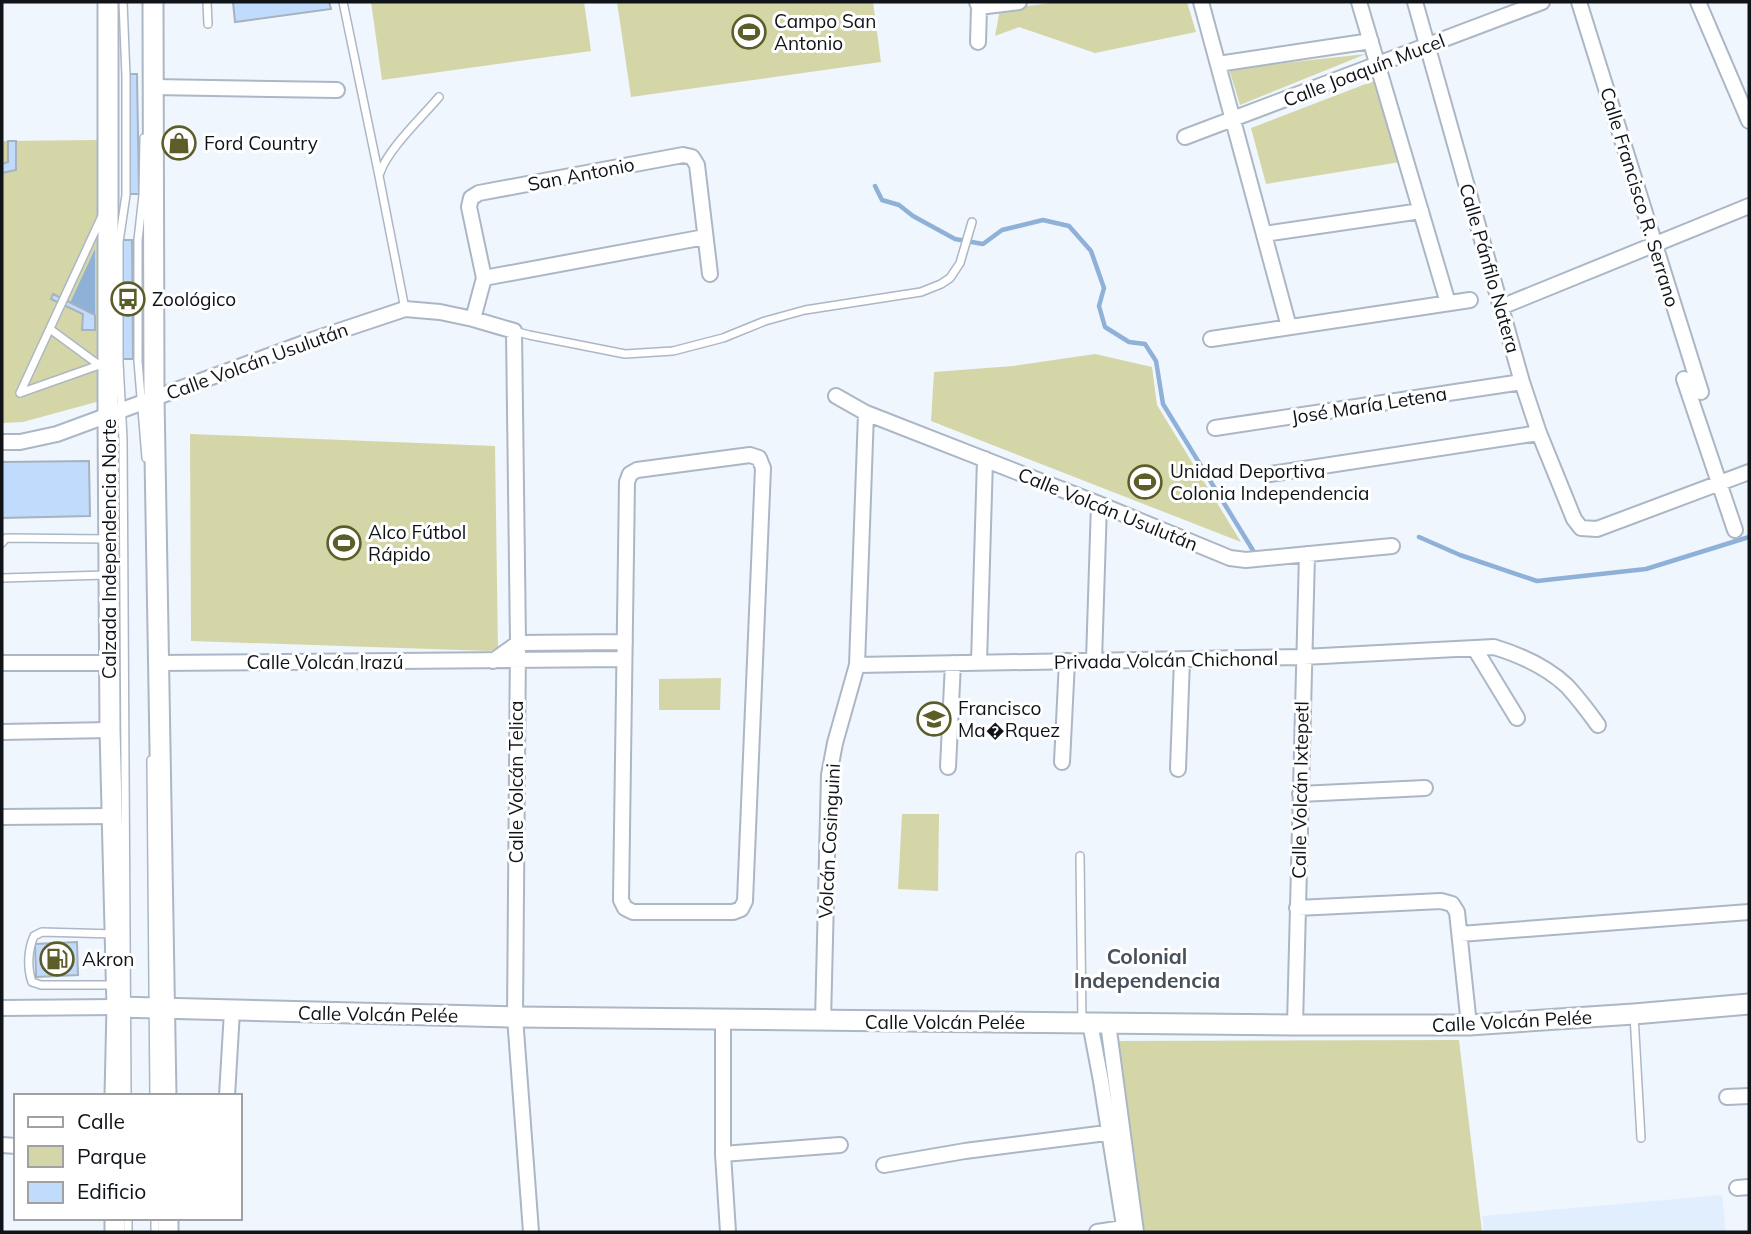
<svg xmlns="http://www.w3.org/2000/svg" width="1751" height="1234" font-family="Mulish,sans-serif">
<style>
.built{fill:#e1eefe}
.green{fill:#d5d6a7}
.water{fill:#8fb0d7}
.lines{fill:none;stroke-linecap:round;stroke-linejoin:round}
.stream{stroke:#8fb0d7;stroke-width:4.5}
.building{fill:#c0dbfc;stroke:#a7b2bf;stroke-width:2}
.lane-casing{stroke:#acb7c5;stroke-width:10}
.street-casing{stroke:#acb7c5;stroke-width:18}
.secondary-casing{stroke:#acb7c5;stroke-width:23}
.lane{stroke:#fff;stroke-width:7}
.street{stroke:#fff;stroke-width:14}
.secondary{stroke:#fff;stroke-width:19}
.labels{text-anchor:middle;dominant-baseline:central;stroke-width:6;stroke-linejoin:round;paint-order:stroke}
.poi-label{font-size:19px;fill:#101418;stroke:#fff;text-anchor:start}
.street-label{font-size:19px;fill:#101418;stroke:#fff}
.neighbourhood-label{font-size:21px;font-weight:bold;fill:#47515c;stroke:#fff}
</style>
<rect width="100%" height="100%" fill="#eff6fe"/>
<path class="built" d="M1722 1195 1726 1232H1484L1482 1216Z"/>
<path class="green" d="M371 2H584L591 51 382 80Z
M617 2H873L881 62 631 97Z
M1061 2H1187L1196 32 1095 53 1019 27 995 36 1000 9Z
M1366 54 1240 105 1229 69Z
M1376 80 1400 162 1266 184 1251 128Z
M97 140 100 401 23 422 2 423V141Z
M1095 354 1152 367 1157 405 1241 542 931 421 934 372 1013 366Z
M190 434 495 446 498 649 489 651 191 641Z
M721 678 720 710H659V679Z
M902 814H939L938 891 898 889Z
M1459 1040 1482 1232H1142L1115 1041Z"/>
<path class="water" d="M95 249V315L70 303Z"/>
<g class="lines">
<path class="stream" d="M875 186 882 200 899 205 913 216 955 239 983 244 1002 230 1043 220 1069 226 1091 251 1104 288 1099 306 1105 327 1129 342 1145 344 1156 361 1163 404 1254 552
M1419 537 1460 555 1537 581 1646 569 1749 537"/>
</g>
<path class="building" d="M233 2H329L331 9 235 22Z
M128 74H137L139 194H129Z
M8 141H16V170L2 173V164L8 162Z
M122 240H132L133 359H123Z
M53 294 95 315V330H82L83 314 51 299Z
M89 461 90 516 2 518V462Z
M77 942 78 975 36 977 35 944Z"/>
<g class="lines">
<defs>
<path id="lane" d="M123 2 126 76V195L119 242V362L123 439 127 1096
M207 2 208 24
M343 2 379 176 405 309
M144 138 143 195 138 240V361L146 458
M380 173C387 150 423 116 439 97
M50 329 99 365
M514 331 529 335 625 354 673 351 723 338 765 321 805 310 921 292 941 284 950 278 960 263 972 222
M20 393 102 216
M20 393 105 363
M2 543 6 538 107 539
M2 578 106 575
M151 760 154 1096
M1080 856 1082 1023
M115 934 42 932 34 936C28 949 27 968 32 982L41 985H115
M1634 1015 1641 1138
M128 1218V1232
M155 1218V1232"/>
<path id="street" d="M977 2 979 7 978 42
M1201 2 1289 327
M1359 2 1448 303
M1415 2 1522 382 1539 433 1574 519 1581 528 1597 529 1749 472
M1579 2 1701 392
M1698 2 1749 121
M979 7 1019 2
M1218 64 1371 41
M153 87 337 90
M1185 137 1542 2
M1264 234 1421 211
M484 278 705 237
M1501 307 1749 206
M473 319 484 278 469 207 471 198 479 193 683 155 692 157 697 165 710 274
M1211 339 1470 300
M1684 379 1735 530
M836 396 866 413 1099 504 1230 558 1246 560 1392 546
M1215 428 1522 382
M2 442H20L57 434 312 340 405 309 440 312 473 319 514 331 518 643 515 1017 531 1232
M750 455 759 458 763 468 745 901 741 909 733 912H633L625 908 621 900 627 482 630 474 637 470Z
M1270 474 1539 433
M1475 649 1517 718
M493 661 518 643 625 642
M1094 661 1099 504
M979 662 985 459
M2 663H111
M158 663 624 659
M857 665 1303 657 1494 647C1520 655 1547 667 1567 686 1578 698 1588 711 1598 725
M2 732 110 730
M1062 762 1067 661
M948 767 953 663
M1178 769 1182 660
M1300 794 1425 788
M2 817 112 816
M1297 908 1441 901 1452 904 1457 912 1469 1025
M1460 934 1749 912
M2 1008 117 1007
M723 1019V1154L728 1232
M823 1021 829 775 835 743 857 665 866 413
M1090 1023 1101 1081 1125 1232
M1108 1023 1136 1232
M1295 1025 1307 554
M227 1096 232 1011
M1727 1097 1749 1096
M2 1145 16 1146
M723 1154 840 1145
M884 1165 965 1151 1122 1131
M1737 1188 1749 1187
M1097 1232 1130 1227"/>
<path id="secondary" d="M108 2V415L110 730 117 1007 115 1096
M153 2 154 398 166 1096
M117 1007 515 1017 1295 1025H1469L1634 1014 1749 1004
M115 1218V1232
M168 1218V1232"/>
</defs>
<use href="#lane" class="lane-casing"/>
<use href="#street" class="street-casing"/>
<use href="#secondary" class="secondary-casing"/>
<use href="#lane" class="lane"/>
<use href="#street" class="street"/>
<use href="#secondary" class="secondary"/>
</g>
<defs>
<symbol id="stadium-ring" viewBox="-11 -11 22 22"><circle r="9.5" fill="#fff" stroke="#5d5d2a" stroke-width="1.5"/><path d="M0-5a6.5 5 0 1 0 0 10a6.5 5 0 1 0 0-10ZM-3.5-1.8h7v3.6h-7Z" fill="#5d5d2a"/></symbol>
<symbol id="shop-ring" viewBox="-11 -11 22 22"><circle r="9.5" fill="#fff" stroke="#5d5d2a" stroke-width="1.5"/><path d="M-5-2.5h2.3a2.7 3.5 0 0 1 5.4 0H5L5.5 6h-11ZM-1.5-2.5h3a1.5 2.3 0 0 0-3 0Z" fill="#5d5d2a"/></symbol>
<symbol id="bus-ring" viewBox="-11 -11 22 22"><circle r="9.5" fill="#fff" stroke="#5d5d2a" stroke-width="1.5"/><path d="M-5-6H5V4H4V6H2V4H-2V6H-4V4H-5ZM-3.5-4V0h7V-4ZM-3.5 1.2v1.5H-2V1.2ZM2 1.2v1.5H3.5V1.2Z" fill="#5d5d2a"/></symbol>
<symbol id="school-ring" viewBox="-11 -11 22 22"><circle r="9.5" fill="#fff" stroke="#5d5d2a" stroke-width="1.5"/><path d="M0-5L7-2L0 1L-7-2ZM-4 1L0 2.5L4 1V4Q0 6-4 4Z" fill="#5d5d2a"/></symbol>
<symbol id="fuel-ring" viewBox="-11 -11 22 22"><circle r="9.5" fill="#fff" stroke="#5d5d2a" stroke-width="1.5"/><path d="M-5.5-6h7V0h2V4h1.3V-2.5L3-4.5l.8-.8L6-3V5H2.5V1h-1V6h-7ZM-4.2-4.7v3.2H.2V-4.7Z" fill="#5d5d2a"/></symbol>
</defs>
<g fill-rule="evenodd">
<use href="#stadium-ring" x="730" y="13" width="38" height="38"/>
<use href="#shop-ring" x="160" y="124" width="38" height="38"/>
<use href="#bus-ring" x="109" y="280" width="38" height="38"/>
<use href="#stadium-ring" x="1126" y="463" width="38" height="38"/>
<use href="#stadium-ring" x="325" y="524" width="38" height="38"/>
<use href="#school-ring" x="915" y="700" width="38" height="38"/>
<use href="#fuel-ring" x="38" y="940" width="38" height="38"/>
</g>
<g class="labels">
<g class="poi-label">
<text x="774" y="21">Campo San<tspan x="774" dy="22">Antonio</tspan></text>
<text x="204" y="143">Ford Country</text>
<text x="152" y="299">Zoológico</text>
<text x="1170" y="471">Unidad Deportiva<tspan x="1170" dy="22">Colonia Independencia</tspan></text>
<text x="368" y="532">Alco Fútbol<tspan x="368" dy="22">Rápido</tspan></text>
<text x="958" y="708">Francisco<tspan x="958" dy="22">Ma�Rquez</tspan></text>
<text x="82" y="959">Akron</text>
</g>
<g class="street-label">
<text transform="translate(1364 70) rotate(-21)">Calle Joaquín Mucel</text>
<text transform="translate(581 174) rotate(-11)">San Antonio</text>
<text transform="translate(1640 197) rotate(73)">Calle Francisco R. Serrano</text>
<text transform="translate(1490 268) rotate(74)">Calle Pánfilo Natera</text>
<text transform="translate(257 361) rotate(-20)">Calle Volcán Usulután</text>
<text transform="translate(1369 405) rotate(-9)">José María Letena</text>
<text transform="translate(1108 509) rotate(22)">Calle Volcán Usulután</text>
<text transform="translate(109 549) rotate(-90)">Calzada Independencia Norte</text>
<text transform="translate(1166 660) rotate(-1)">Privada Volcán Chichonal</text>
<text x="325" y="662">Calle Volcán Irazú</text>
<text transform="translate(516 782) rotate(-90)">Calle Volcán Telica</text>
<text transform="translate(1300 790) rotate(-89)">Calle Volcán Ixtepetl</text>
<text transform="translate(829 841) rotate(-87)">Volcán Cosinguini</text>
<text transform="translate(378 1014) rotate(1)">Calle Volcán Pelée</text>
<text transform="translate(1512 1021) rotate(-3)">Calle Volcán Pelée</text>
<text x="945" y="1022">Calle Volcán Pelée</text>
</g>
<g class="neighbourhood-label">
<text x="1147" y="956">Colonial<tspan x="1147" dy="24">Independencia</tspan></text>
</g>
</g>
<rect width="1751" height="1234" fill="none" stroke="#101418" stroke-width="7"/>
<rect x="14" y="1094" width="228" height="126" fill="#ffffff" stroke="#9fa1a3" stroke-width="2"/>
<rect x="28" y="1117" width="35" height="10" fill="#ffffff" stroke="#9fa1a3" stroke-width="2"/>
<text x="77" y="1129" font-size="21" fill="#101418">Calle</text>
<rect x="28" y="1146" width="35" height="21" fill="#d5d6a7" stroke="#9fa1a3" stroke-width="2"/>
<text x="77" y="1164" font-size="21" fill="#101418">Parque</text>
<rect x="28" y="1182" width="35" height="21" fill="#c0dbfc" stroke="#9fa1a3" stroke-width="2"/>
<text x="77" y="1199" font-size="21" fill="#101418">Edificio</text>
</svg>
